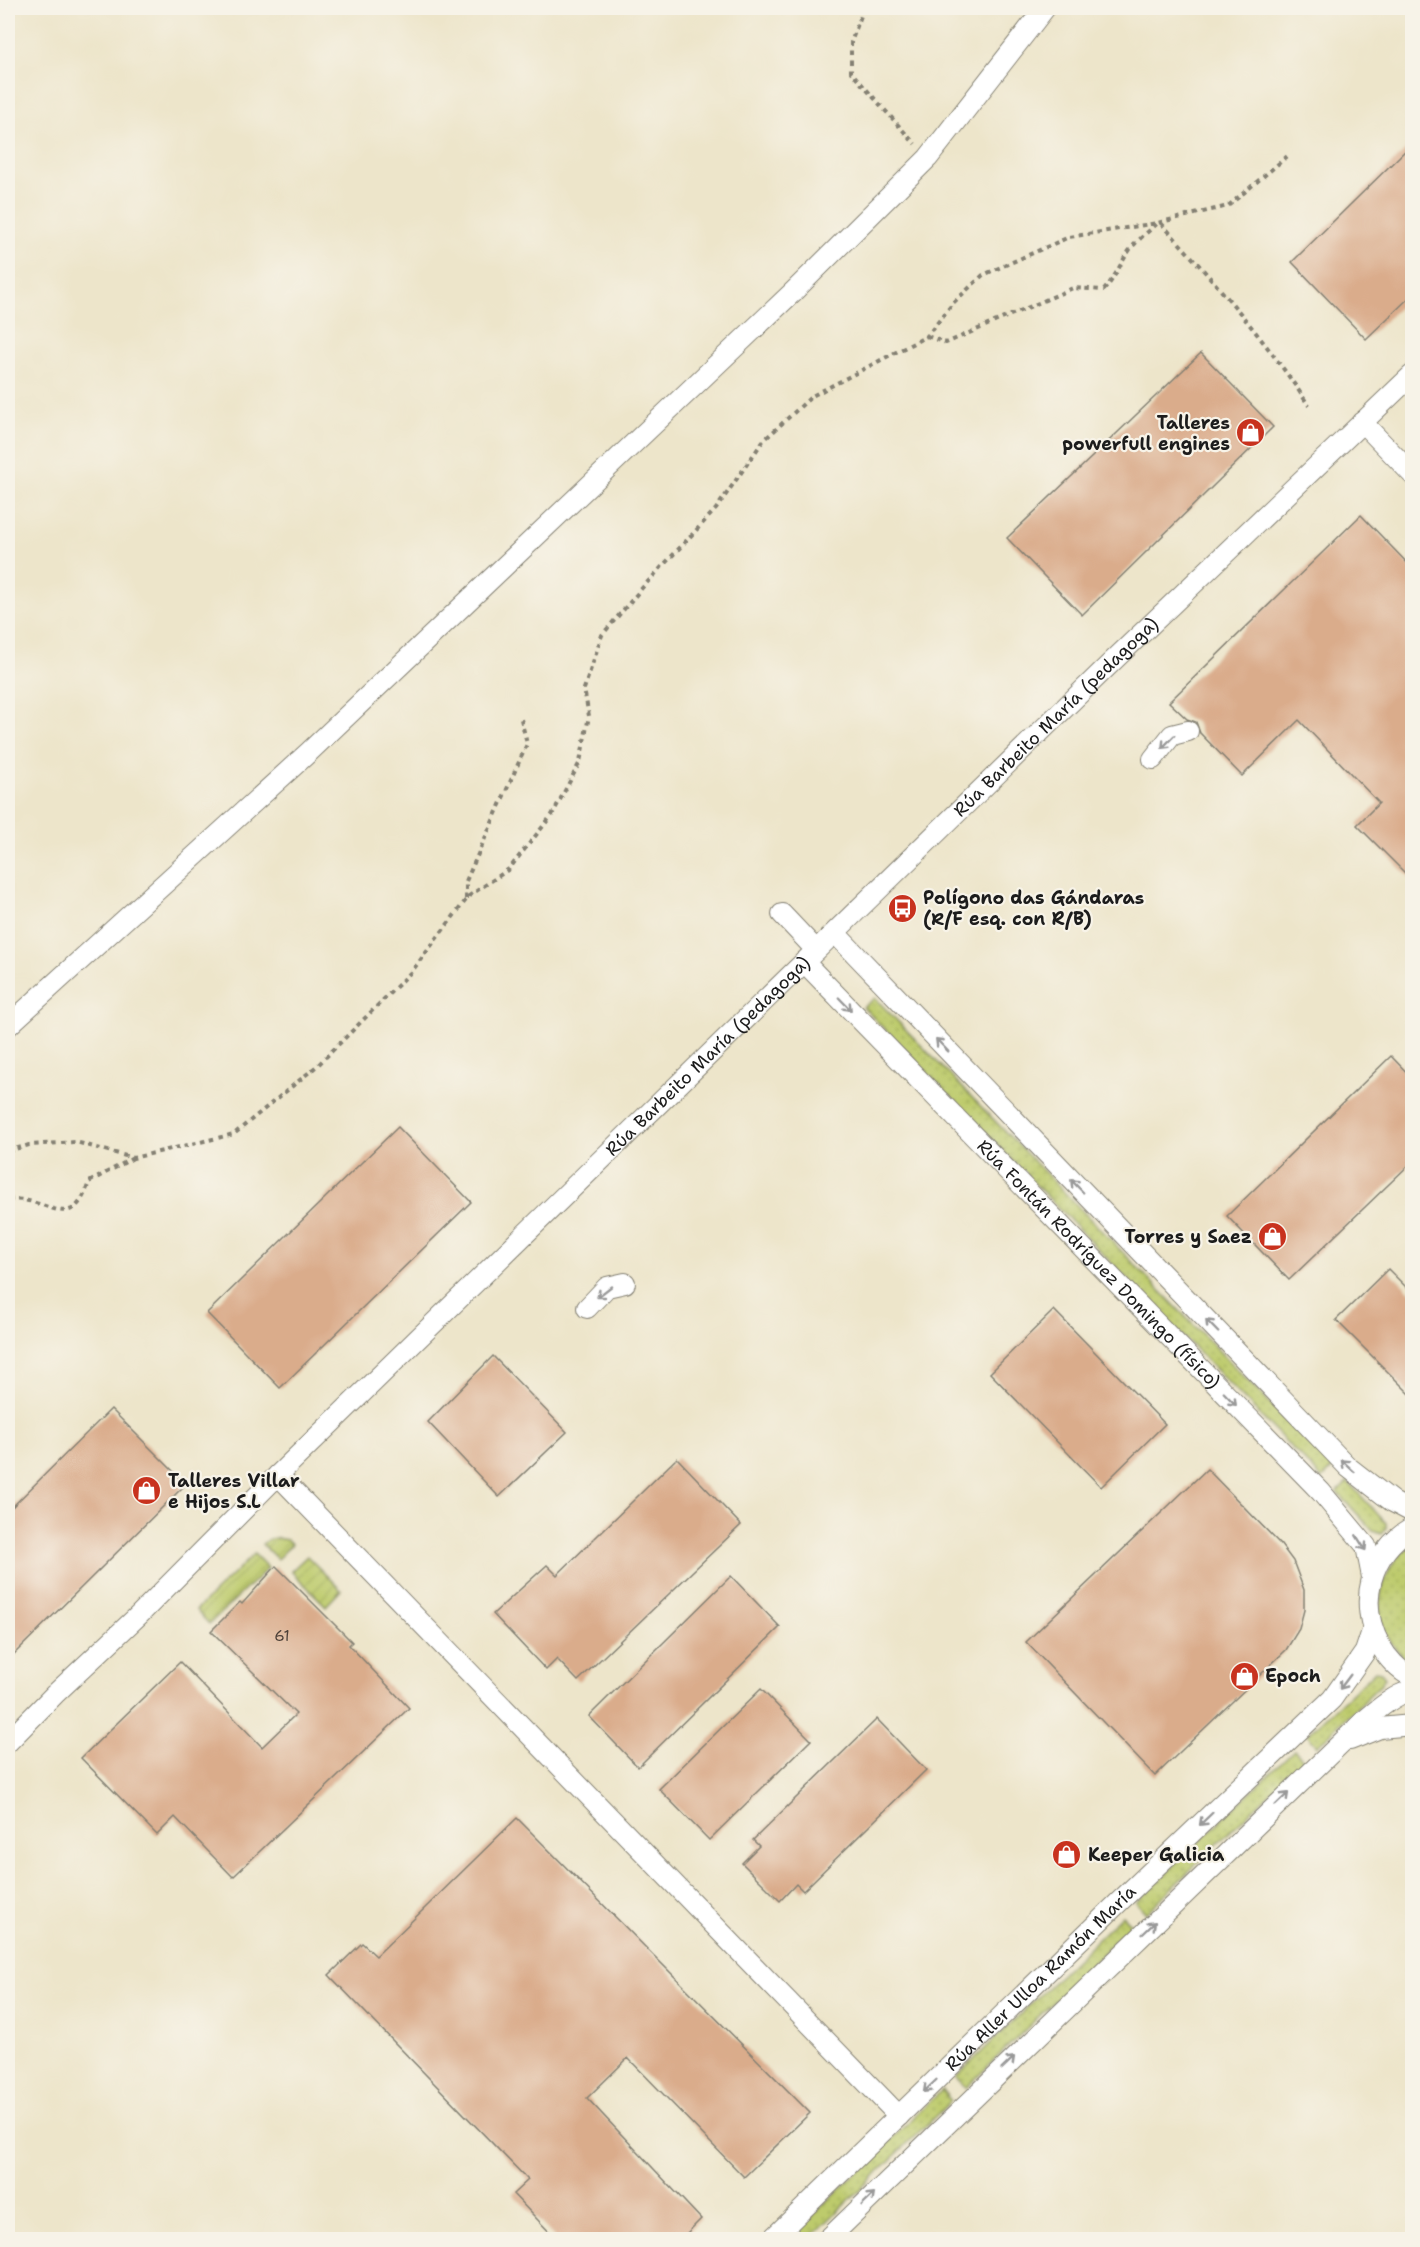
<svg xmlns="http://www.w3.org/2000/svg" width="1420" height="2247" font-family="'Shantell Sans',sans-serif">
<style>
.grass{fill:url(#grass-dots);stroke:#6c7444;stroke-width:1.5}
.garden{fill:url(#garden-furrows);stroke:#6c7444;stroke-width:1.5}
.building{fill:#daac8b}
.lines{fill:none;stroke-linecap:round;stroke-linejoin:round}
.minor-casing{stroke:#848073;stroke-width:22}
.path{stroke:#848073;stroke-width:4;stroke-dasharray:4.5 4.5;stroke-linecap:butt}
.minor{stroke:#fff;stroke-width:20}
.oneway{stroke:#999}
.labels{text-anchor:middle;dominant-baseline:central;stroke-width:4.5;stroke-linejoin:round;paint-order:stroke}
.number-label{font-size:15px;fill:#4c4038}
.poi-label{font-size:18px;font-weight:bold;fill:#1c1c1c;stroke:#f7f3e8;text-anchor:start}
.street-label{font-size:18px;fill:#1c1c1c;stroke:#f7f3e8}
</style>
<defs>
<pattern id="grass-dots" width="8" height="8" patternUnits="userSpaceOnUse" patternTransform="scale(1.5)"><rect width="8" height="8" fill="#bdcb6c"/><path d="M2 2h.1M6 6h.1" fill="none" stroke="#a2ae5d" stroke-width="1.8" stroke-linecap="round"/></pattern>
<pattern id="garden-furrows" width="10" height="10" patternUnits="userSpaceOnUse" patternTransform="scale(1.5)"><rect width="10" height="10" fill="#bdcb6c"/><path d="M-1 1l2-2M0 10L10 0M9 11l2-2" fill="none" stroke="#a2ae5d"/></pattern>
</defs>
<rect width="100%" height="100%" fill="#f7f3e8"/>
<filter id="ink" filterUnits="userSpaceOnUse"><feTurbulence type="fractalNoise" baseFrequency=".0167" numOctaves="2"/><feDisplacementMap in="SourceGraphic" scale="12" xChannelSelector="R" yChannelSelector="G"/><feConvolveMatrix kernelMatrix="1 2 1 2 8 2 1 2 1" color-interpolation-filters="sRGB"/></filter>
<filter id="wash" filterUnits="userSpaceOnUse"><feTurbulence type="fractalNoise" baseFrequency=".008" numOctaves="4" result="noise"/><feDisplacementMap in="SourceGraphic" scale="24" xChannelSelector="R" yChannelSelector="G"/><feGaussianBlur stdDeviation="1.35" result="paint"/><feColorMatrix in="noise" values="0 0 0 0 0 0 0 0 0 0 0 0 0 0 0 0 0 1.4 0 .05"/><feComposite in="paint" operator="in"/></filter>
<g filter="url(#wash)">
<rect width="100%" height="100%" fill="#ede5ca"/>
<path class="grass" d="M875 998 1333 1468 1322 1479 863 1007Z
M1348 1482 1386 1523V1528L1381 1534 1373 1531 1337 1492Z
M1412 1546V1665C1399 1653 1388 1642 1382 1624 1374 1599 1388 1558 1412 1546Z
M1375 1671 1381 1672 1385 1677 1379 1686 1317 1746 1307 1735Z
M1294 1750 1304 1760 1146 1913 1136 1902Z
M1122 1915 1132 1925 966 2088 956 2077Z
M942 2090 951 2101 809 2239H788Z"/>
<path class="garden" d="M276 1538 287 1540 292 1544 277 1559 262 1544 269 1539Z
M254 1554 268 1568 209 1624 196 1610Z
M307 1556 341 1590 326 1606 291 1571Z"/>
<g id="blocks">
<path class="building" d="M1413 143V294L1366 339 1292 262Z
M1201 353 1273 427 1082 615 1007 538Z
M1361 515 1413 569V881L1357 825 1379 803 1299 720 1242 776 1200 733 1196 722 1187 719 1169 702Z
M1391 1056 1413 1079V1161L1289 1280 1227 1216Z
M398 1127 471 1202 280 1388 207 1313Z
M1388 1269 1413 1294V1397L1336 1320Z
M1054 1310 1165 1424 1101 1487 990 1373Z
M493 1356 567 1432 499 1497 428 1422Z
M111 1409 186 1484 8 1660V1511Z
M677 1458 741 1525 578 1681 557 1659 546 1670 493 1614 547 1565 557 1575Z
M1207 1469 1281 1545 1293 1561 1304 1590V1610L1299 1629 1286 1650 1155 1776 1026 1642Z
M276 1566 352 1642 349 1645 409 1708 233 1877 175 1817 157 1835 81 1758 180 1662 262 1747 296 1714 211 1631 240 1602 242 1604Z
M731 1576 780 1627 638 1767 589 1716Z
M761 1689 811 1740 709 1840 659 1789Z
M877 1719 926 1770 803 1891 796 1884 780 1901 742 1863 759 1846 753 1840Z
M517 1818 810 2113 744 2177 628 2058 587 2098 701 2219 680 2240H557L513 2194 528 2180 329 1975 362 1943 376 1956Z"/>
</g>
</g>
<g filter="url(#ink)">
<use href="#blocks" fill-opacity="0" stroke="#848073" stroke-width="1.5"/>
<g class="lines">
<defs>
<g id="minor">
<path d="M1362 422 1412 474"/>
<path d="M1153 759 1172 735 1188 731"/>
<path d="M782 914 816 950"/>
<path d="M835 933 1348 1467 1393 1502 1412 1512"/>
<path id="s1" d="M804 962 1321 1492 1366 1546 1372 1577"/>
<path d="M8 1026 309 752 794 291 928 158 1045 8"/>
<path d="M587 1308 607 1287 625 1283"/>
<path d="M278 1475 899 2116"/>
<path d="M1412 1528C1370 1552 1357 1603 1380 1645 1387 1658 1399 1671 1412 1677"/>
<path d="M1350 1740 1380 1728 1412 1725"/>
<path id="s2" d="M8 1742 55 1694 139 1615 278 1475 1117 657 1412 375"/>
<path id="s3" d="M771 2240 1120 1901 1332 1699 1365 1652 1372 1631"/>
<path d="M827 2240 1364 1721C1378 1709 1394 1695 1412 1690"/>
</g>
</defs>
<use href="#minor" class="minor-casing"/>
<path class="path" d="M864 8 851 42V72L915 144
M1161 223C1214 281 1266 340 1309 406
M927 336 946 343 1073 288 1104 290C1115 278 1120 264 1129 251 1136 241 1148 232 1157 224
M466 899V881L527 744 520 715
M8 1151 29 1145 76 1142 133 1158 234 1134 318 1065 412 971 469 896 509 869 552 815 580 762 589 716 584 689 602 635 642 588 716 509 763 441 812 396 927 336 953 303 983 275 1069 237 1157 223 1228 206 1290 154
M8 1200C47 1194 71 1238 89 1182L133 1158"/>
<use href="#minor" class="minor"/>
</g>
<defs><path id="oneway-shaft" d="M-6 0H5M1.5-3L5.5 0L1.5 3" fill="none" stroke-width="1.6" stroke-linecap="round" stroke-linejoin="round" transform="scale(1.5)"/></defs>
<g class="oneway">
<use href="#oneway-shaft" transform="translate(1168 742) rotate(134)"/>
<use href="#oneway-shaft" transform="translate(845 1004) rotate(46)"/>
<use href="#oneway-shaft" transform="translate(942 1045) rotate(-134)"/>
<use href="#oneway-shaft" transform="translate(1077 1186) rotate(-134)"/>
<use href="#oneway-shaft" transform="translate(604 1292) rotate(142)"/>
<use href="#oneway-shaft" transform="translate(1212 1326) rotate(-134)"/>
<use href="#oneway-shaft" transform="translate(1230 1399) rotate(46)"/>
<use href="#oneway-shaft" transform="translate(1348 1466) rotate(-138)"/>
<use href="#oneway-shaft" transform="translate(1361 1543) rotate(58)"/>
<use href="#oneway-shaft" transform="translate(1345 1682) rotate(127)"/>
<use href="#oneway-shaft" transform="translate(1282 1799) rotate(-44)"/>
<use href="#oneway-shaft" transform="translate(1206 1819) rotate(136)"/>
<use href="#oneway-shaft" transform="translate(1149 1928) rotate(-44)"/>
<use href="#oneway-shaft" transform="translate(1008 2063) rotate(-44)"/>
<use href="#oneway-shaft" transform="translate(930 2086) rotate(136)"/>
<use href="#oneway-shaft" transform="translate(868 2199) rotate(-44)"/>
</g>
</g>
<defs>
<symbol id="shop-disc" viewBox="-11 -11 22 22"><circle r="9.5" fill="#c8321e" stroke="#f7f3e8"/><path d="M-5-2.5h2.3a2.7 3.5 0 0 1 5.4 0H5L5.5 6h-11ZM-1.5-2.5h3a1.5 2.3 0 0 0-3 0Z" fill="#fff"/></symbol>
<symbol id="bus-disc" viewBox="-11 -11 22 22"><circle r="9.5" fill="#c8321e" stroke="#f7f3e8"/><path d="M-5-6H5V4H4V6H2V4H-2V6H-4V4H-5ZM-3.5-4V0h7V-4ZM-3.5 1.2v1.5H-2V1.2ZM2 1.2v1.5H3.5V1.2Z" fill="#fff"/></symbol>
</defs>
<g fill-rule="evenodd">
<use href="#shop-disc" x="1234" y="416" width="33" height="33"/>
<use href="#bus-disc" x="886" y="892" width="33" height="33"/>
<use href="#shop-disc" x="1256" y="1220" width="33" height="33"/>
<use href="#shop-disc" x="130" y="1474" width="33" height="33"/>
<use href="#shop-disc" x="1228" y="1660" width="33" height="33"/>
<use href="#shop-disc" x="1050" y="1838" width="33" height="33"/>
</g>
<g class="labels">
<g class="number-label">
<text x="282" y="1636">61</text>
</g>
<g class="poi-label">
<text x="1230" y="423" text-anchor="end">Talleres<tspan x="1230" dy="21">powerfull engines</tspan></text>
<text x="923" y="898">Polígono das Gándaras<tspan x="923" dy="21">(R/F esq. con R/B)</tspan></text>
<text x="1252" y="1237" text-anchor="end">Torres y Saez</text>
<text x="168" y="1481">Talleres Villar<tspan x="168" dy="21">e Hijos S.L</tspan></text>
<text x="1265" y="1676">Epoch</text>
<text x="1088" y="1855">Keeper Galicia</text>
</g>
<g class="street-label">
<text stroke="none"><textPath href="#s2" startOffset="1466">Rúa Barbeito María (pedagoga)</textPath></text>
<text stroke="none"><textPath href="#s2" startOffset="980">Rúa Barbeito María (pedagoga)</textPath></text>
<text stroke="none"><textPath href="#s1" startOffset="422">Rúa Fontán Rodríguez Domingo (físico)</textPath></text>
<text stroke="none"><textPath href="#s3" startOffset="376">Rúa Aller Ulloa Ramón María</textPath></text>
</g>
</g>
<rect width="1420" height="2247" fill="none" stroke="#f7f3e8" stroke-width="30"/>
</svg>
